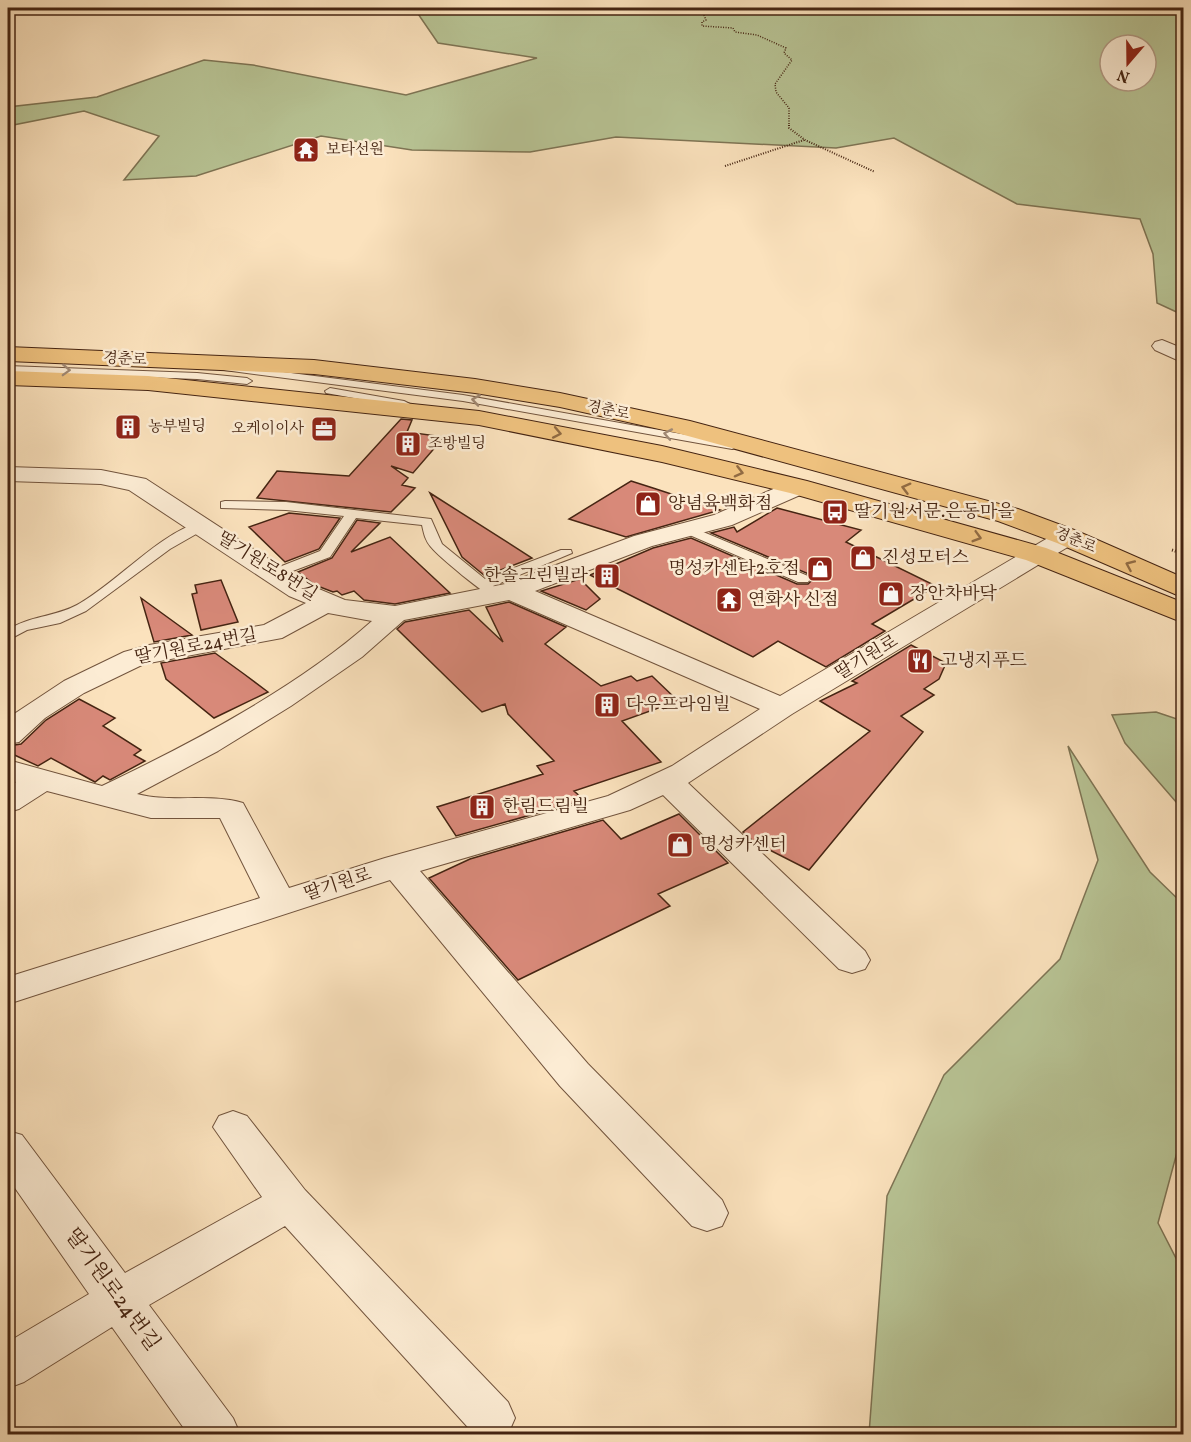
<svg xmlns="http://www.w3.org/2000/svg" width="1191" height="1442" font-family="Vollkorn,'Noto Serif KR',serif">
<style>
.green{fill:#b8c495;stroke:#7e7454;stroke-width:1.5;fill-rule:evenodd}
.building{fill:#d88979;stroke:#452412;stroke-width:1.5}
.lines{fill:none;stroke-linecap:round;stroke-linejoin:round}
.service-casing{stroke:#72543d;stroke-width:2}
.minor-casing{stroke:#72543d;stroke-width:2}
.primary-casing{stroke:#452412;stroke-width:2}
.path-far2{stroke:#452412;stroke-width:1.5;stroke-dasharray:1 1.5;stroke-linecap:butt}
.path-far1{stroke:#452412;stroke-width:2;stroke-dasharray:1 1.5;stroke-linecap:butt}
.path{stroke:#452412;stroke-width:3;stroke-dasharray:1 2;stroke-linecap:butt}
.service{fill:#fcecd4;fill-rule:evenodd}
.minor{fill:#fcecd4;fill-rule:evenodd}
.primary{fill:#eec17e;fill-rule:evenodd}
.oneway{stroke:#a08873}
.oneway2{stroke:#916b43}
.labels{text-anchor:middle;dominant-baseline:central;stroke-width:5;stroke-linejoin:round;paint-order:stroke}
.far-poi-label{font-size:15px;fill:#452412;stroke:#fcecd4;text-anchor:start}
.far-street-label{font-size:15px;fill:#452412;stroke:#fcecd4}
.poi-label{font-size:18px;fill:#452412;stroke:#fcecd4;text-anchor:start}
.street-label{font-size:18px;fill:#452412;stroke:#fcecd4}
.near-street-label{font-size:21px;fill:#452412;stroke:#fcecd4}
</style>
<rect width="100%" height="100%" fill="#fbe2bd"/>
<filter id="stains"><feTurbulence type="fractalNoise" baseFrequency=".00333" numOctaves="4"/><feColorMatrix values="0 0 0 0 .2 0 0 0 0 .09 0 0 0 0 .02 0 0 0 .5 -.17"/></filter>
<radialGradient id="worn" r=".72"><stop offset=".6" stop-color="#630" stop-opacity="0"/><stop offset="1" stop-color="#630" stop-opacity=".3"/></radialGradient>
<path class="green" d="M414 8H1183V315L1157 303 1153 254 1140 219 1017 204 894 138 836 148 616 137 530 152 412 150 321 136 196 176 124 180 159 136 84 111 8 126V107L97 97 204 60 253 65 406 95 537 58 438 43ZM1110 45H1146V81H1110Z
M1156 712 1183 721V810L1125 743 1112 715Z
M1068 746 1150 872 1183 904V1130L1158 1223 1183 1272V1434H869L887 1196 944 1075 1060 959 1098 860Z"/>
<path class="building" d="M401 419 412 420 407 432 444 437 413 473 391 466 408 478 402 485 415 488 391 512 257 498 277 471 349 476Z
M631 481 653 488 720 510 626 537 569 519Z
M430 493 532 558 485 576 462 557Z
M777 508 861 530 846 542 936 586 872 624 885 631 826 667 778 641 753 657 590 575 653 548 691 538 797 584H808L812 580 809 574 711 533 734 527 737 532Z
M289 513 340 518 319 549 285 562 249 527Z
M357 520 380 523 351 552 390 537 450 593 395 604 364 600 354 591 342 595 337 591 333 592 315 585 298 572 332 558Z
M580 579 600 599 586 610 541 591Z
M221 580 238 622 201 630 192 594 197 593 195 585Z
M141 598 192 635 154 642Z
M509 602 566 627 545 644 601 686 631 676 637 681 652 676 678 701 622 721 661 762 574 791 584 800 456 836 437 807 543 774 537 766 554 761 508 714 505 704 482 712 397 629 405 622 469 610 503 642 486 607Z
M911 645 946 663 939 679 924 689 934 695 901 716 923 732 809 870 754 842 743 832 870 731 820 701 857 683 852 681Z
M215 653 244 674 268 692 214 718 166 679 161 663Z
M79 699 115 718 103 726 141 750 134 755 145 761 110 780 103 776 95 782 51 758 38 766 8 752V746L21 744 46 720Z
M679 814 728 863 658 894 670 906 518 980 429 878 470 859 603 820 621 839Z"/>
<g class="lines">
<defs>
<path id="service" d="M8 8H19L8 11Z
M228 365 463 395 732 443 738 446 732 449 463 401 224 370V366Z
M8 366 197 373 247 378 252 381 247 384 197 379 8 372Z
M330 388 404 401 410 404 404 407 326 393 325 391Z
M225 501 286 502 431 519 442 544 485 579 561 550H571L572 553 493 586 502 594 495 598C486 596 438 556 431 547 425 540 424 534 422 525L356 518 330 557 274 578 267 574 269 571 320 551 344 516 286 510 221 508V502Z
M201 522 205 523V529L170 549 86 611 60 623 27 630 8 640V630C28 616 55 617 77 605 117 583 159 533 201 522Z
M689 526 808 576 810 579 808 582H798L685 533 683 530Z"/>
<path id="minor" d="M1162 340 1184 349V363L1155 350 1152 346 1155 342Z
M8 467 101 470 146 479 307 584 345 600 395 606 505 584 634 536 714 515 789 482 798 480 807 482 810 487 807 492 732 525 652 546 535 591 780 696 1058 532 1067 529 1076 532 1080 537 1076 542 792 714 688 783 865 951 870 960 865 969 852 973 839 969 663 795 630 810 420 871 588 1064 722 1200 728 1213 722 1226 707 1231 692 1226 560 1086 390 880 8 1004V977L260 898 220 818H151L47 791 19 809 8 812V788L16 782 8 780V760L102 786C192 743 298 687 372 621L328 613 282 638 144 664 84 693 45 718 19 742 8 744V718L64 681 124 652 149 645 264 625 306 603 289 596 129 490 101 484 8 481ZM509 600 760 709 672 766 608 796 385 858 289 888 243 803C208 793 172 803 137 794L218 751 291 706 362 657 404 620Z
M233 1111 247 1116 305 1190 508 1402 515 1418 508 1434H474L285 1226 149 1305 233 1418 240 1434H188L112 1327 24 1382 8 1388V1342L89 1294 8 1178V1131L22 1135 125 1273 262 1197 213 1127 219 1116Z"/>
<path id="primary" d="M8 347 314 360 475 379 560 393 690 421 1018 509 1077 531 1184 578V598L1057 543 998 521 677 433 560 407 475 393 314 374 8 361Z
M8 371 148 376 479 411 662 446 807 481 1046 548 1184 603V623L1026 560 790 493 662 462 479 425 148 390 8 385Z"/>
</defs>
<use href="#service" class="service-casing"/>
<use href="#minor" class="minor-casing"/>
<use href="#primary" class="primary-casing"/>
<path class="path-far2" d="M694 8 703 13 706 20 702 22V26L733 28 735 32 757 35 786 48 784 53 792 60 775 84 776 92 789 108V126"/>
<path class="path-far1" d="M789 125V128L805 140 875 172
M725 166 804 140"/>
<path class="path" d="M1172 550 1184 554"/>
<use href="#service" class="service"/>
<use href="#minor" class="minor"/>
<use href="#primary" class="primary"/>
</g>
<defs><path id="oneway-chevron" d="M-2-3.5L2.5 0L-2 3.5" fill="none" stroke-width="1.6" stroke-linecap="round" stroke-linejoin="round" transform="scale(1.5)"/></defs>
<g class="oneway">
<use href="#oneway-chevron" transform="translate(66 370) rotate(2)"/>
<use href="#oneway-chevron" transform="translate(476 400) rotate(-171)"/>
<use href="#oneway-chevron" transform="translate(668 434) rotate(-169)"/>
</g>
<g class="oneway2">
<use href="#oneway-chevron" transform="translate(557 433) rotate(11)"/>
<use href="#oneway-chevron" transform="translate(739 472) rotate(14)"/>
<use href="#oneway-chevron" transform="translate(906 488) rotate(-165)"/>
<use href="#oneway-chevron" transform="translate(977 537) rotate(16)"/>
<use href="#oneway-chevron" transform="translate(1130 565) rotate(-156)"/>
</g>
<defs>
<symbol id="temple-square" viewBox="-11 -11 22 22"><rect x="-9" y="-9" width="18" height="18" rx="4" fill="#8f2418" stroke="#fcecd4"/><path d="M0-6L5-2H3V0L6.5 2.5H4V6H1.5V3h-3V6H-4V2.5H-6.5L-3 0V-2H-5Z" fill="#fff"/></symbol>
<symbol id="building-square" viewBox="-11 -11 22 22"><rect x="-9" y="-9" width="18" height="18" rx="4" fill="#8f2418" stroke="#fcecd4"/><path d="M-4-6H4V6H1V3H-1V6H-4ZM-2.5-4.3h1.7v1.8h-1.7ZM.8-4.3h1.7v1.8H.8ZM-2.5-1h1.7V.8h-1.7ZM.8-1h1.7V.8H.8Z" fill="#fff"/></symbol>
<symbol id="office-square" viewBox="-11 -11 22 22"><rect x="-9" y="-9" width="18" height="18" rx="4" fill="#8f2418" stroke="#fcecd4"/><path d="M-6-3h4V-5.5h4V-3h4V5H-6ZM-1-4.5V-3h2v-1.5ZM-6 0V1H6V0Z" fill="#fff"/></symbol>
<symbol id="shop-square" viewBox="-11 -11 22 22"><rect x="-9" y="-9" width="18" height="18" rx="4" fill="#8f2418" stroke="#fcecd4"/><path d="M-5-2.5h2.3a2.7 3.5 0 0 1 5.4 0H5L5.5 6h-11ZM-1.5-2.5h3a1.5 2.3 0 0 0-3 0Z" fill="#fff"/></symbol>
<symbol id="bus-square" viewBox="-11 -11 22 22"><rect x="-9" y="-9" width="18" height="18" rx="4" fill="#8f2418" stroke="#fcecd4"/><path d="M-5-6H5V4H4V6H2V4H-2V6H-4V4H-5ZM-3.5-4V0h7V-4ZM-3.5 1.2v1.5H-2V1.2ZM2 1.2v1.5H3.5V1.2Z" fill="#fff"/></symbol>
<symbol id="restaurant-square" viewBox="-11 -11 22 22"><rect x="-9" y="-9" width="18" height="18" rx="4" fill="#8f2418" stroke="#fcecd4"/><path d="M-5-6h1v4h1v-4h1v4h1v-4h1v5L-1.5 .5V6h-2V.5L-5-1ZM5-6V6H3V1.5H1.5Q1.5-4 5-6Z" fill="#fff"/></symbol>
</defs>
<g fill-rule="evenodd">
<use href="#temple-square" x="291" y="135" width="30" height="30"/>
<use href="#building-square" x="113" y="412" width="30" height="30"/>
<use href="#office-square" x="309" y="414" width="30" height="30"/>
<use href="#building-square" x="393" y="429" width="30" height="30"/>
<use href="#shop-square" x="633" y="489" width="30" height="30"/>
<use href="#bus-square" x="820" y="497" width="30" height="30"/>
<use href="#shop-square" x="848" y="543" width="30" height="30"/>
<use href="#shop-square" x="805" y="554" width="30" height="30"/>
<use href="#building-square" x="592" y="561" width="30" height="30"/>
<use href="#shop-square" x="876" y="579" width="30" height="30"/>
<use href="#temple-square" x="714" y="585" width="30" height="30"/>
<use href="#restaurant-square" x="905" y="646" width="30" height="30"/>
<use href="#building-square" x="592" y="690" width="30" height="30"/>
<use href="#building-square" x="467" y="792" width="30" height="30"/>
<use href="#shop-square" x="665" y="830" width="30" height="30"/>
</g>
<g class="labels">
<g class="far-poi-label">
<text x="326" y="150">보타선원</text>
<text x="148" y="427">농부빌딩</text>
<text x="304" y="429" text-anchor="end">오케이이사</text>
<text x="428" y="444">조방빌딩</text>
</g>
<g class="far-street-label">
<text transform="translate(125 360) rotate(3)">경춘로</text>
<text transform="translate(608 411) rotate(12)">경춘로</text>
<text transform="translate(1075 541) rotate(23)">경춘로</text>
</g>
<g class="poi-label">
<text x="668" y="504">양념육백화점</text>
<text x="854" y="512">딸기원서문.은동마을</text>
<text x="882" y="558">진성모터스</text>
<text x="800" y="569" text-anchor="end">명성카센타2호점</text>
<text x="588" y="576" text-anchor="end">한솔그린빌라</text>
<text x="910" y="594">장안차바닥</text>
<text x="748" y="600">연화사 신점</text>
<text x="940" y="661">고냉지푸드</text>
<text x="626" y="705">다우프라임빌</text>
<text x="502" y="807">한림드림빌</text>
<text x="700" y="845">명성카센터</text>
</g>
<g class="street-label">
<text transform="translate(267 567) rotate(32)">딸기원로8번길</text>
<text transform="translate(196 647) rotate(-11)">딸기원로24번길</text>
<text transform="translate(867 658) rotate(-31)">딸기원로</text>
<text transform="translate(338 885) rotate(-18)">딸기원로</text>
</g>
<g class="near-street-label">
<text transform="translate(112 1290) rotate(54)">딸기원로24번길</text>
</g>
</g>
<rect width="1191" height="1442" fill="none" stroke="#fbe2bd" stroke-width="30"/>
<rect x="9" y="9" width="1173" height="1424" fill="none" stroke="#452412" stroke-width="3"/>
<rect x="15" y="15" width="1161" height="1412" fill="none" stroke="#452412" stroke-width="1.5"/>
<g transform="translate(1128 63) rotate(200)"><circle r="28" fill="#fcecd4" stroke="#b39c86" stroke-width="1.5"/>
<path d="M0-4.5L10 22L0 15L-10 22Z" fill="#8f2418"/>
<text y="-9" font-size="16" font-weight="bold" text-anchor="middle" fill="#452412">N</text>
</g>
<rect width="100%" height="100%" filter="url(#stains)"/>
<rect width="100%" height="100%" fill="url(#worn)"/>
</svg>
